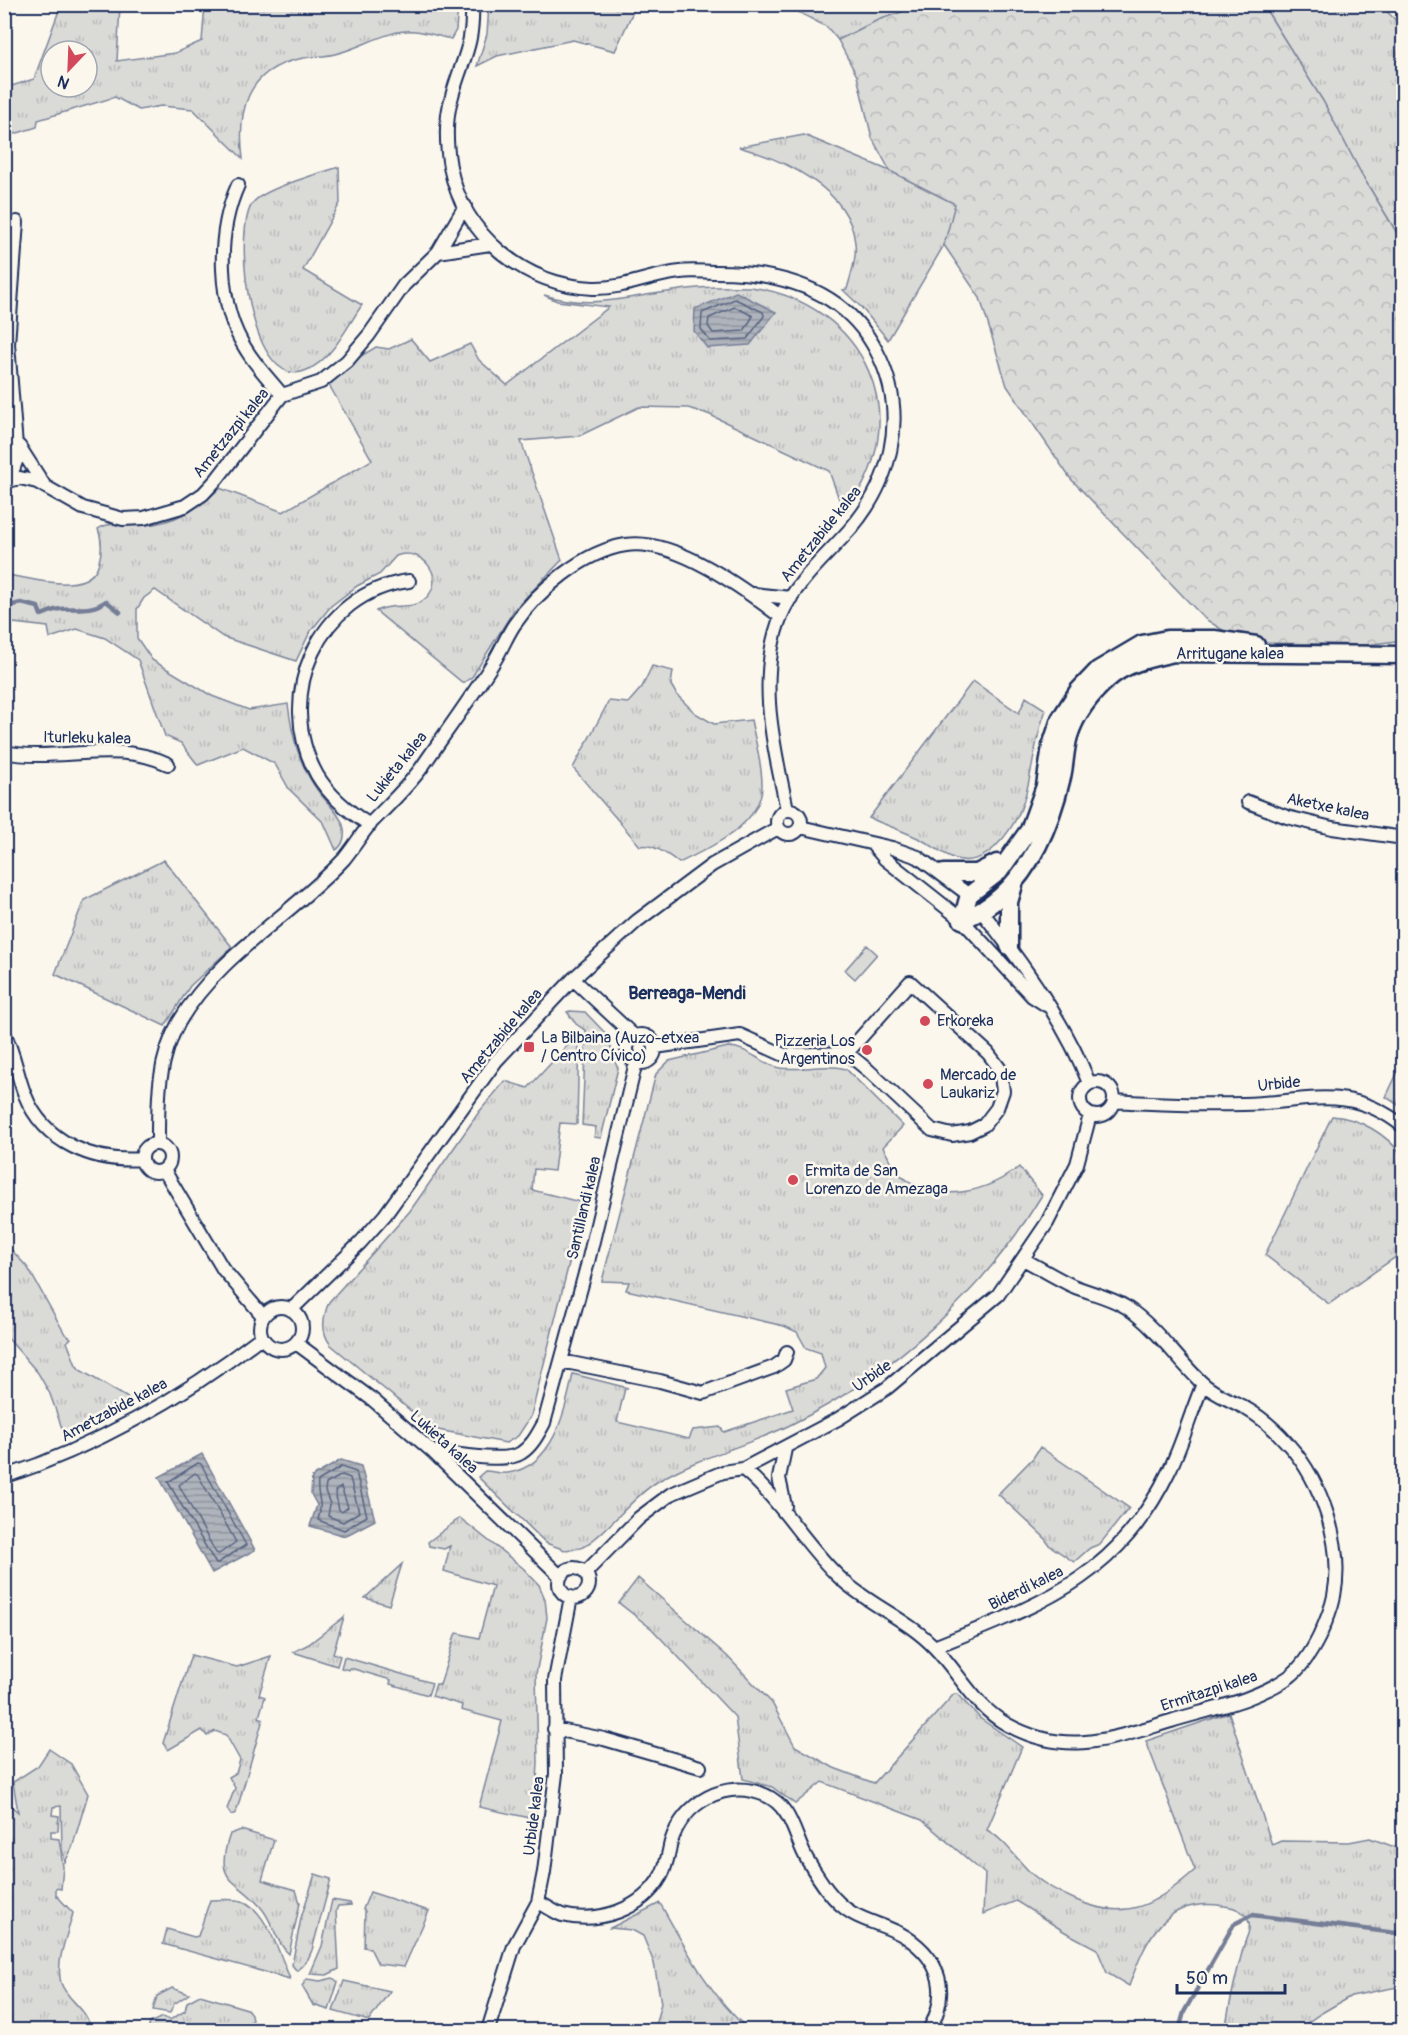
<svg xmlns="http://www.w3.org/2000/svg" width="1408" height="2035" font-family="Pangolin,sans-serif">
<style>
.grass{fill:url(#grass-tufts);stroke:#7a849a;stroke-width:1.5;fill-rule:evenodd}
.forest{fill:url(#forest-crowns);stroke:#7a849a;stroke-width:1.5}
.water{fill:url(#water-rules);stroke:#747e96;stroke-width:1.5}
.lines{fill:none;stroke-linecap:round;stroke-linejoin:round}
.shore{stroke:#566483;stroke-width:1.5}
.stream{stroke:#747e96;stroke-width:4.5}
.street-casing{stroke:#1b2f5e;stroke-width:16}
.secondary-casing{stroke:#1b2f5e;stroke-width:21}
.street{stroke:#fbf7ec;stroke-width:12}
.secondary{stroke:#fbf7ec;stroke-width:16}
.poi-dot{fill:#d1495b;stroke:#fbf7ec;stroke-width:2}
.labels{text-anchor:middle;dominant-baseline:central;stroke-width:5;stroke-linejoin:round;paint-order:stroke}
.street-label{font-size:16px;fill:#1b2f5e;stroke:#fbf7ec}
.poi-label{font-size:16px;fill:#1b2f5e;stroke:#fbf7ec;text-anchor:start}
.neighbourhood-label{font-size:18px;font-weight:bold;fill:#1b2f5e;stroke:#fbf7ec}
</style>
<defs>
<pattern id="grass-tufts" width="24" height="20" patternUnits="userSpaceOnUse" patternTransform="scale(1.5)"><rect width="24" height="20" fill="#dadad7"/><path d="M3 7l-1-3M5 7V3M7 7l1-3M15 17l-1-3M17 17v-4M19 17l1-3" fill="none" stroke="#babbbb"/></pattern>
<pattern id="forest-crowns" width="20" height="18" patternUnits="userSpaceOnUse" patternTransform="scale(1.5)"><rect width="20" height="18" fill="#dadad7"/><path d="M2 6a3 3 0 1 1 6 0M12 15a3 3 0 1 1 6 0" fill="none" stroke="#babbbb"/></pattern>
<pattern id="water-rules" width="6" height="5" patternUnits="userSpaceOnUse" patternTransform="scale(1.5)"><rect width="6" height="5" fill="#afb3bb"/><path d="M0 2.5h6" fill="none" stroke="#8e929b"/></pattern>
</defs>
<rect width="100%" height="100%" fill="#fbf7ec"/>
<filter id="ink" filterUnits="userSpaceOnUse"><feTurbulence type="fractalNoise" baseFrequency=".0167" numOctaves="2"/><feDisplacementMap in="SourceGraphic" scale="12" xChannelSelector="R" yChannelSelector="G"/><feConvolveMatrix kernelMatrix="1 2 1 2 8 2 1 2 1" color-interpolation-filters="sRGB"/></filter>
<g filter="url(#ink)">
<path class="grass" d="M61 5H120L117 61 175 53 202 41 205 5H458L456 30 451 39C440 37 427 32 415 31 387 29 362 48 335 54 324 57 311 56 299 59 246 70 237 112 243 159L193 109 161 106 139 110 115 97 38 120 37 127 5 137V88L34 79ZM51 51H87V87H51Z
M489 5V4L636 5 615 51 573 40 497 56 477 66 487 34Z
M785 5H922L878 20 838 40 827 27Z
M1263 5H1380L1403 27V243L1363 177 1323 101Z
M804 135 890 171 956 204 944 245 888 340 861 307 843 290 847 289C851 274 857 258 855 243 850 189 784 160 739 147Z
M339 167 340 203 303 270 362 305C348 325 332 360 307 370 251 395 232 236 252 204 261 189 321 173 339 167Z
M750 287C865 302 920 421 844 513L829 471 708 414 688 408 639 407 579 436 521 441 562 560 514 610 472 677 463 683 376 611C392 602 411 611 425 599 448 578 422 546 396 556L380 574 357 586 331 606 310 632 296 661 223 637 155 590 144 598 137 609V638L152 660 212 696 249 710 288 704C292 736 299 765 318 791 326 802 339 812 343 825 346 834 344 845 336 850L324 823 289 789 275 764 243 747 198 765 181 743 165 736 138 660 105 638 77 629 50 638 48 627 5 622V577L8 575C34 579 91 597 99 562 102 551 102 539 98 529 110 520 129 527 144 525 175 523 198 508 220 488L283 512 372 460 329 385 361 356 376 347 389 349 411 339 430 362 470 344 479 360 507 385 609 307 557 301 544 295C590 309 621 298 667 292 694 287 722 286 750 287Z
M652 666 673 671 671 685 677 695 695 713 714 724 751 720C755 740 762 763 762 784 763 825 709 848 679 863 669 855 653 843 640 846L573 768 609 701 628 703 642 687Z
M973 681 1019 713 1026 697 1046 710C1026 761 1037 807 994 848 983 858 970 863 956 859 943 855 932 845 920 839 903 831 886 825 869 818Z
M164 860 232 947 190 986 165 1026 55 974 84 900Z
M867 945 877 954 855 979 845 970Z
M570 1011 585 1012 610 1038 612 1057 618 1068 601 1138 594 1137 596 1127 582 1125 586 1031 576 1024 567 1012Z
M579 1033 577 1124 560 1123 554 1171 534 1169 532 1190 584 1203 531 1416 518 1436 506 1443 433 1429 331 1345C320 1332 323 1316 329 1302L410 1211 479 1112 505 1081 528 1088Z
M728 1047C748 1047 761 1064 780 1068 802 1071 825 1063 846 1069L903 1126 883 1147C889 1158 895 1173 907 1180 942 1204 989 1191 1019 1167L1042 1195C984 1292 892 1375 790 1425 748 1446 700 1456 660 1480 630 1498 608 1533 581 1548L565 1550 546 1543 478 1477 485 1471C493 1471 501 1474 508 1473 554 1466 565 1411 573 1374L628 1388H625L617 1422 689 1439 693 1430 720 1427 724 1432 793 1409 786 1388 816 1379 825 1368 821 1353 806 1348 797 1332 784 1326 626 1290 629 1282 602 1281 656 1074 669 1061Z
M1403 1061 1404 1108H1403L1386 1097Z
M1332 1116C1360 1118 1386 1134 1403 1156L1404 1251 1329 1304 1265 1255Z
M5 1243 28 1268 65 1334 71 1338 67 1342 76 1365 80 1370 133 1401 64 1434 50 1394 38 1373 5 1335Z
M1040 1447 1129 1508 1100 1544 1090 1548 1074 1562 1049 1545 1044 1537 998 1494 1033 1458Z
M460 1518 523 1568 539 1585 545 1599 547 1618 536 1674 538 1762 535 1819 479 1807 502 1721 461 1710 462 1705 432 1696 436 1684 440 1685 455 1635 457 1633 479 1638 493 1586 444 1571 450 1546 444 1549 429 1546 428 1542Z
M402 1564 389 1605 365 1598Z
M638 1578 727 1656 772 1703 795 1746 834 1768 874 1783 954 1694H957L981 1719 1022 1747 987 1830C1007 1841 1016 1860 1033 1875 1046 1886 1060 1893 1076 1900 1126 1922 1156 1905 1195 1870L1146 1741 1229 1713 1272 1845 1281 1841 1349 1842 1370 1838 1403 1850V1986L1351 1996 1320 2014 1297 2030H1225C1230 2001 1236 1974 1244 1945 1246 1938 1251 1930 1249 1923 1246 1911 1235 1907 1224 1906 1164 1896 1146 1939 1129 1986L1107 1973 1097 1949 1065 1932 1016 1901 983 1914 985 1874 922 1820 822 1782 795 1804 772 1787 743 1779 735 1717 652 1629 619 1603Z
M344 1617 333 1653 340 1656 337 1666 293 1652 309 1644Z
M191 1655 237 1667 271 1656 259 1695 265 1697 259 1717 263 1719 236 1813 231 1815 227 1809 235 1788 229 1777 236 1773 240 1760 226 1735 215 1731 207 1736 202 1730 168 1750 163 1743Z
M344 1657 432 1683 428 1695 390 1684 391 1680 350 1668 349 1670 341 1668Z
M49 1749 71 1764 88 1794 72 1848 65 1862 62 1849 61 1806 53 1807 52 1815 59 1816 58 1831H51V1838L59 1839 63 1867 61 1889 56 1888V1895L73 1913C68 1934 55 1961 61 1983 67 2001 89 2009 90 2030H5V1800L18 1812 13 1782 38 1766Z
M241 1830 274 1840 262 1880 296 1890 300 1903 289 1954C277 1944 273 1923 263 1910 238 1877 212 1886 230 1834Z
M315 1874 331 1879 312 1950 308 1959 297 1971 292 1965 301 1918Z
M370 1892 429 1911 404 1967 378 1964 370 1948 364 1947 365 1911 363 1909Z
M210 1900C220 1900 232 1898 242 1901 266 1909 281 1957 290 1979L163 1944 167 1929 194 1937 198 1936Z
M332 1900 350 1903 351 1905 338 1906 336 1911 339 1969 327 1975 310 1974 322 1946Z
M660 1903C685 1948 711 1997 749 2030H654L661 2003 654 1963 643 1936 632 1930 610 1928Z
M333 1978 338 1982 329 2010 313 2005 302 1986 307 1979 320 1981Z
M344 1981 390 1991 369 2021 333 2011Z
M172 1988 189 1994 174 2004 170 2013 153 2010 157 1996Z
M200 1995 247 2009 251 2014 252 2021 240 2029 235 2023 220 2030H148L150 2023 162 2017 170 2020 185 2011 187 2002Z"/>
<path class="forest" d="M922 5H1263L1323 101 1363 177 1403 243V640L1366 645 1265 643 1232 636 1205 619 1070 478 1007 386 980 298 944 245 955 204 890 171 872 138 857 76 838 40 878 20Z"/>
<path class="water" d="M736 292 776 312 750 345 707 348 694 331 695 309Z
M202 1454 255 1550 212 1573 159 1477Z
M341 1460 361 1466 375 1520 345 1536 310 1526 317 1505 311 1494 312 1477Z"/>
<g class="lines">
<path class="shore" d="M735 299 763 312 764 316 747 339 710 341 701 329 702 313Z
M735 307 753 316 744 331 713 333 708 326 709 318Z
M198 1463 201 1464 246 1545 216 1564 168 1482Z
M341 1467 356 1472 367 1516 344 1530 318 1520C324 1499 316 1499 318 1481Z
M195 1473 198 1475 236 1542 219 1554 216 1553 179 1485Z
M342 1475 350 1478 359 1512 343 1522 328 1516 330 1504 325 1491 326 1484Z
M341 1487 348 1507 342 1512 339 1510 335 1491Z"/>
<path class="stream" d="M4 607 21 603 38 607 41 615C46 614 50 611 55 610 73 606 90 613 106 601L120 612
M1179 2030 1184 2012 1234 1924 1252 1915 1404 1934"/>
<defs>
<path id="street" d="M472 4C474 46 462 59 452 96 445 119 446 144 450 167 464 236 524 285 593 288 624 289 650 275 680 272 692 270 705 272 716 272 781 272 845 289 877 352 910 416 891 487 843 537 820 562 794 585 781 616 756 678 774 747 787 809
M238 185C216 234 217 306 247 351 257 367 271 381 282 395
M438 252 490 244
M19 446 44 485
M9 481 17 459 8 344 17 222
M4 482 20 478 37 482 83 508 123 519 144 518 185 506 203 494 217 479 282 395 321 382 347 361 369 335 404 285 438 252 465 206
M753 594 791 598
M4 752C58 763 116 739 168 764
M1248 802 1287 817 1332 828 1404 838
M777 822a12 12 0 1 1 24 0a12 12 0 1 1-24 0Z
M370 825C349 812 330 797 317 775 273 697 318 592 409 581
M800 827 892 848 918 857 969 895
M873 845 885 859 962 920 1032 996 1046 1005
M982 912C1022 962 1066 1024 1089 1083
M573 979 634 1036
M4 1033C14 1052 17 1075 25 1095 44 1143 94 1163 142 1159
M627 1049a14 14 0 1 1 28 0a14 14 0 1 1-28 0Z
M655 1047 740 1035 784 1055 847 1053 869 1071 932 1130 952 1135 970 1132 984 1125 997 1108 1003 1091 1000 1069 988 1053 910 982 847 1053
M1080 1099a17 17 0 1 1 34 0a17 17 0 1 1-34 0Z
M1114 1101C1158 1104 1201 1105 1244 1104 1305 1103 1349 1082 1404 1127
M158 1144C158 1101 157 1061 179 1022 218 955 292 915 344 859 353 848 361 835 370 824 388 805 407 788 422 767 446 732 471 698 493 663 501 651 506 637 514 625 537 591 584 551 626 545 675 538 743 588 781 617
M142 1158a14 14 0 1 1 28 0a14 14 0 1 1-28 0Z
M164 1170 223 1269 263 1316
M260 1328a21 21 0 1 1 42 0a21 21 0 1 1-42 0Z
M291 1310 360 1243 385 1215 496 1061 573 979 637 921 712 865 778 828
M296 1343 373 1400 433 1452 560 1576
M561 1361 660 1381 703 1393 774 1367 784 1360 787 1352
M785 1449 779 1478 785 1506
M433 1452C454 1453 505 1464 521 1453 532 1446 538 1434 544 1423L587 1266 636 1062
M743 1469C781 1500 804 1544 839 1577 868 1605 908 1619 935 1648 960 1674 975 1707 1008 1725 1067 1757 1111 1739 1171 1721 1210 1709 1255 1701 1289 1677 1301 1668 1312 1651 1319 1637 1325 1624 1331 1611 1334 1596 1344 1546 1322 1482 1288 1444 1276 1430 1261 1417 1245 1408 1231 1400 1213 1394 1201 1382 1175 1357 1157 1328 1126 1307 1110 1297 1090 1293 1073 1286 1056 1278 1040 1268 1023 1259
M4 1477C99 1445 182 1398 261 1337
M559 1583a15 15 0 1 1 30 0a15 15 0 1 1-30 0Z
M585 1573 639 1518 671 1494 723 1472 743 1469 838 1419 887 1388 998 1295 1047 1223 1077 1164 1090 1115
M934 1647C1040 1604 1117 1580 1170 1469 1183 1442 1191 1412 1203 1384
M554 1729 604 1739 700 1767
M538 1902C546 1906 554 1912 562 1915 598 1924 642 1910 661 1876 667 1865 668 1854 671 1842 683 1803 725 1778 765 1795 793 1807 794 1838 808 1861 819 1879 833 1902 852 1913 869 1923 889 1926 906 1937 941 1960 950 1993 929 2030
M488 2030 514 1946 538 1902 544 1872 556 1774 555 1680 571 1597"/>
<path id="secondary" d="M944 873H977L997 863
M962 920C1021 897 1048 836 1062 777 1065 764 1065 749 1069 736 1075 715 1091 694 1107 680 1125 663 1151 658 1174 653L1404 655
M962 920 969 895 999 872 1029 830 1045 786 1051 746 1060 719 1078 691 1098 670 1142 644 1167 639H1214L1256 645
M1009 946V902L1014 885"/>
</defs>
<use href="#street" class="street-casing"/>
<use href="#secondary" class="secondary-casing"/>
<use href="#street" class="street"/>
<use href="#secondary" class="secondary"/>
</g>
</g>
<g class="poi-dot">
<circle cx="925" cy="1021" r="6"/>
<rect x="523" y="1041" width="12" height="12" rx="3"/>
<circle cx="867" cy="1050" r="6"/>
<circle cx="928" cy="1084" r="6"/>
<circle cx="793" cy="1180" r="6"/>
</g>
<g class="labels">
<g class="street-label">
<text transform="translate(231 433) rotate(-51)">Ametzazpi kalea</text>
<text transform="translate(821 534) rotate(-51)">Ametzabide kalea</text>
<text x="1230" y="654">Arritugane kalea</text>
<text transform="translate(87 738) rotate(1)">Iturleku kalea</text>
<text transform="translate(397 767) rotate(-51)">Lukieta kalea</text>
<text transform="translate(1328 807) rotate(12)">Aketxe kalea</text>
<text transform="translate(501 1036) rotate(-50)">Ametzabide kalea</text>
<text transform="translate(1279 1084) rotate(-6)">Urbide</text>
<text transform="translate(584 1208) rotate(-77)">Santillandi kalea</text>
<text transform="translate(872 1376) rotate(-35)">Urbide</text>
<text transform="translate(114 1410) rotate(-28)">Ametzabide kalea</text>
<text transform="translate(444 1442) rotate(42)">Lukieta kalea</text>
<text transform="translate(1026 1588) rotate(-26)">Biderdi kalea</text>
<text transform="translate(1209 1691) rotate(-18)">Ermitazpi kalea</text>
<text transform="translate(534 1816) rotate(-83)">Urbide kalea</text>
</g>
<g class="poi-label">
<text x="937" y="1021">Erkoreka</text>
<text x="541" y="1038">La Bilbaina (Auzo-etxea<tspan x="541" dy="18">/ Centro Cívico)</tspan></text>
<text x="855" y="1041" text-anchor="end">Pizzeria Los<tspan x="855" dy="18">Argentinos</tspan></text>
<text x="940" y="1075">Mercado de<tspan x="940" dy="18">Laukariz</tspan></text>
<text x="805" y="1171">Ermita de San<tspan x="805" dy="18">Lorenzo de Amezaga</tspan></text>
</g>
<g class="neighbourhood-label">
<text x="687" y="993">Berreaga-Mendi</text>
</g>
</g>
<rect width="1408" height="2035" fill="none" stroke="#fbf7ec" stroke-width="24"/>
<rect x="12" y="12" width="1384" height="2011" fill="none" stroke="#1b2f5e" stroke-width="2" filter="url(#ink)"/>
<g transform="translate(69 69) rotate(203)"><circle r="28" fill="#fbf7ec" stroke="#a1a7b3" stroke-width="1.5"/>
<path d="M0-4.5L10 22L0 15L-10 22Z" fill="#d1495b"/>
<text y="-9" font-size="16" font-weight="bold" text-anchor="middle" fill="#1b2f5e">N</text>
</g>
<path d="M1177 1984v9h108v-9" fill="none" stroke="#1b2f5e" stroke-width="3"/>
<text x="1186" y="1984" font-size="18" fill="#1b2f5e" stroke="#fbf7ec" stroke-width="4.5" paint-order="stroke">50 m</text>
</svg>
